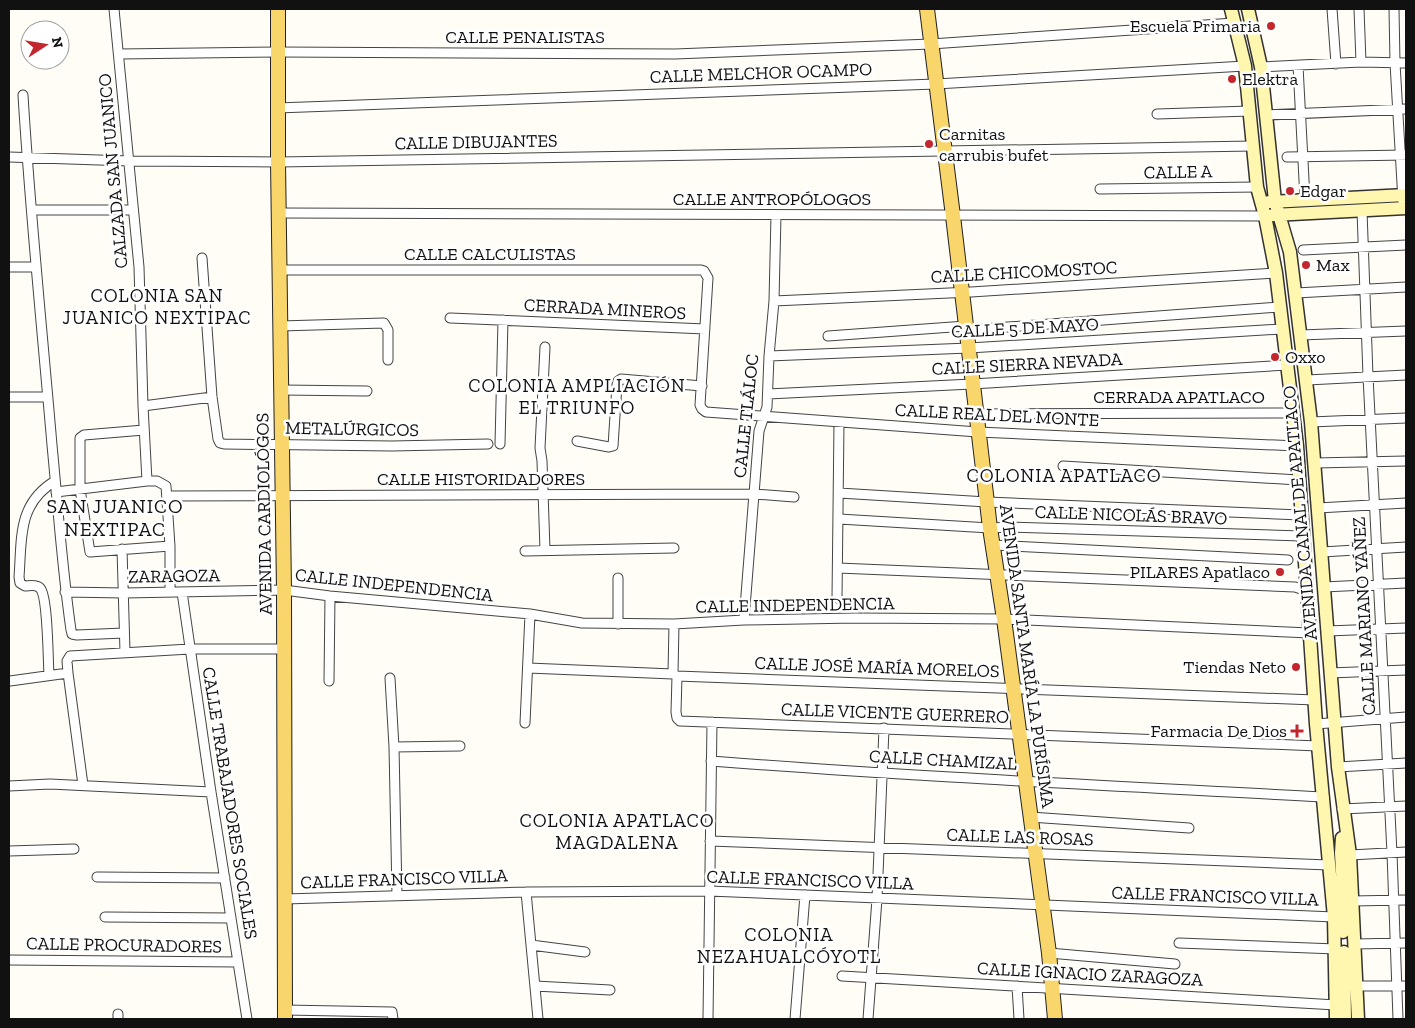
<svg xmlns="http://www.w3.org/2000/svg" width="1415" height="1028" font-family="'Zilla Slab',serif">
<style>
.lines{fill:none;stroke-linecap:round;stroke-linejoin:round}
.street-casing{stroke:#444;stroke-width:11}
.secondary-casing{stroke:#333;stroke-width:15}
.primary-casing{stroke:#222;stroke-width:16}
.street{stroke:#fff;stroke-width:9}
.secondary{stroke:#fff6b0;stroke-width:12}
.primary{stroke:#f9d66b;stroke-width:14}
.poi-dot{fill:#c4262e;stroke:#fff;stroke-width:2}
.labels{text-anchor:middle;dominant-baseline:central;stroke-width:5;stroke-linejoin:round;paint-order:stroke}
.poi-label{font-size:18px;fill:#111;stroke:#fff;text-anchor:start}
.street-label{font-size:18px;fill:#111;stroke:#fff}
.neighbourhood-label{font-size:19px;letter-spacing:1px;fill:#111;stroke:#fff}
.quarter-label{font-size:20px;letter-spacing:1px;fill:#111;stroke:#fff}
</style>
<rect width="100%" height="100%" fill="#fffdf5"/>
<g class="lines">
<defs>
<path id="street" d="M114 9 139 267 143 406 147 481
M1332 9 1336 64
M1359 9 1361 62
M1394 9 1395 63 1403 201
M119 54 278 52 675 54 931 44 1234 23
M1298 66 1305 199
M1261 67 1361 62 1406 63
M23 95C30 212 42 328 52 445 58 507 62 568 71 630L72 634 77 635 124 633
M277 108 936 84 1245 66
M1157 114 1250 111
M1267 115 1406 109
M9 157 129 161 278 162 1253 146
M1287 157 1406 155
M1100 189 1257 187
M32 210H133
M1362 211 1368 376 1392 853 1398 1019
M279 213 1265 216
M1303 250 1406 245
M202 258 212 397 218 439 220 443 224 444 392 446 488 444
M9 267H36
M280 270H701L704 271 708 278 700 405 702 409 706 412 978 432 1297 446
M1296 293 1406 287
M774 301 971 292 1276 273
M450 318 705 329
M280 326 384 323 388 330V360
M967 330 1280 307
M1301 335 1406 331
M828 336 966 326
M545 347 540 448 542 461 545 550
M769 356 969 348 1282 329
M1307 380 1406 375
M281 390 367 391
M768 394 972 384 1287 365
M9 397H47
M143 406 212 397
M976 414 1293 413
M1311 422 1406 418
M144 430 84 435 80 438V489L90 552 170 546
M577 441 609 447 613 446 617 385 618 381 621 379 702 386
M500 444 503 320
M1315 463 1406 461
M1063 466 1298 480
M56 492 147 481H157L166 486 170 546V592
M839 493 987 502 1301 515
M167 496 754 494 794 497
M1318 508 1406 503
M839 519 990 528 1011 527 1302 536
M993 545 1288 560
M122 549 125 652
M525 551 674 548
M1322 552 1406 547
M838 568 1295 587 1307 591
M618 578V624
M1324 587 1406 583
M65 592 124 593 284 590 330 596 530 614 582 623 674 624 744 620 855 618 1004 619 1310 633
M182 592 211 792 247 1019
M837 598 839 423
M744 620 759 431 767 407 769 356 774 301 776 215
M1327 631 1406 628
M528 668 673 674 677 676 1315 700
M1330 673 1406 670
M673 674 674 624
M49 675C48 661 48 596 40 588 36 584 29 586 25 586L20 583 19 577C22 539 17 504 55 481
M677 676 676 712 677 718 680 721 1318 746
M390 678 394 747 397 895
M10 681 68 673
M329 681 330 596
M525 723 530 614
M1316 724 1406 717
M394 747 460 746
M711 761C915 777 1119 786 1324 797
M1338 767 1406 763
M83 785 68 673 67 661 70 656 190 649H283
M9 786 50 784 211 792
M1342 809 1406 806
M1030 817 1189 828
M710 841 1329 865
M9 851 74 849
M1350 855 1406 852
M97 877 225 878
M526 892 538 1019
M284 899 526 892 709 891 1334 917
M1352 901 1406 900
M105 917 231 918
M1179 943 1336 949
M1354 944 1406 943
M531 945 585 952
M1049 953 1175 964
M9 960 238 962
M842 976 1336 1005
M535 986 610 990
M1017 986 1019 1019
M1357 986H1406
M285 1010 392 1012 393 1019
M118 1019V1014
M708 1019 712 722
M795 1019 805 895
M868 1019 877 899 884 728"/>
<path id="secondary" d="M1231 9 1245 66 1257 187 1265 216 1276 273 1297 446 1316 724 1334 917 1336 1019
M1248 9 1261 67 1275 201 1290 252 1311 422 1338 767 1350 855 1358 1019
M1269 202 1406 195
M1273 215 1406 208
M1342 838 1341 853 1344 908 1342 917 1343 932
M1344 952 1345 1019"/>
<path id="primary" d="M278 9V162L284 590 285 1019
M927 9 953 216 990 528 1004 619 1049 953 1055 1019"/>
</defs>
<use href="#street" class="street-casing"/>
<use href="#secondary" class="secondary-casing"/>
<use href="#primary" class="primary-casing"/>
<use href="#street" class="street"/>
<use href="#secondary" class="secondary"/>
<use href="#primary" class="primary"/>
</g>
<g class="poi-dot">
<circle cx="1271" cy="26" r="5"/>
<circle cx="1232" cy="79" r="5"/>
<circle cx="929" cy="144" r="5"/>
<circle cx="1290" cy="191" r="5"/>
<circle cx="1306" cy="265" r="5"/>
<circle cx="1275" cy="357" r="5"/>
<circle cx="1280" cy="572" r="5"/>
<circle cx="1296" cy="667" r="5"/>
<path d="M1294.5 723.5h5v5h5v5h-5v5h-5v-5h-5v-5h5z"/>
</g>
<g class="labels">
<g class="poi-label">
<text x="1261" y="26" text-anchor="end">Escuela Primaria</text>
<text x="1242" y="79">Elektra</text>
<text x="939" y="134">Carnitas<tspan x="939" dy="21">carrubis bufet</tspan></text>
<text x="1300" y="191">Edgar</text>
<text x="1316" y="265">Max</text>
<text x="1285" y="357">Oxxo</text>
<text x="1270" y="572" text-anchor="end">PILARES Apatlaco</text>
<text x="1286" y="667" text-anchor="end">Tiendas Neto</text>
<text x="1287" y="731" text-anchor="end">Farmacia De Dios</text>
</g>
<g class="street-label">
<text x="525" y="37">CALLE PENALISTAS</text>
<text transform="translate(761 73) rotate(-2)">CALLE MELCHOR OCAMPO</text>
<text transform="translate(476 142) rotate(-1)">CALLE DIBUJANTES</text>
<text transform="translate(113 171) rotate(-95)">CALZADA SAN JUANICO</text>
<text transform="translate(1178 172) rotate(-1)">CALLE A</text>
<text x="772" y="199">CALLE ANTROPÓLOGOS</text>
<text x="490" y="254">CALLE CALCULISTAS</text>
<text transform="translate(1024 272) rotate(-3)">CALLE CHICOMOSTOC</text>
<text transform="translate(605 309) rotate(3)">CERRADA MINEROS</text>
<text transform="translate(1025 328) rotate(-3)">CALLE 5 DE MAYO</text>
<text transform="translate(1027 364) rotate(-3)">CALLE SIERRA NEVADA</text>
<text x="1179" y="397">CERRADA APATLACO</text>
<text transform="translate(997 415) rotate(3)">CALLE REAL DEL MONTE</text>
<text transform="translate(746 416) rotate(-84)">CALLE TLÁLOC</text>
<text transform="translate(352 429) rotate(1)">METALÚRGICOS</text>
<text x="481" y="479">CALLE HISTORIDADORES</text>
<text transform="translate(1300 513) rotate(-95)">AVENIDA CANAL DE APATLACO</text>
<text transform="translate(264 514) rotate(-91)">AVENIDA CARDIOLÓGOS</text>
<text transform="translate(1131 515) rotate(2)">CALLE NICOLÁS BRAVO</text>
<text transform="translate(174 576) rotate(-1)">ZARAGOZA</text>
<text transform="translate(394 585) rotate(6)">CALLE INDEPENDENCIA</text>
<text transform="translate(795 605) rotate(-1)">CALLE INDEPENDENCIA</text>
<text transform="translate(1364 616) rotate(-93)">CALLE MARIANO YÁÑEZ</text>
<text transform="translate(1027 656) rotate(82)">AVENIDA SANTA MARÍA LA PURÍSIMA</text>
<text transform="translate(877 667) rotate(2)">CALLE JOSÉ MARÍA MORELOS</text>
<text transform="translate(895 713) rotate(2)">CALLE VICENTE GUERRERO</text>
<text transform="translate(943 760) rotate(3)">CALLE CHAMIZAL</text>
<text transform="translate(230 803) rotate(81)">CALLE TRABAJADORES SOCIALES</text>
<text transform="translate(1020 837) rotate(2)">CALLE LAS ROSAS</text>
<text transform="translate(404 879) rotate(-2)">CALLE FRANCISCO VILLA</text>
<text transform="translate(810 880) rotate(2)">CALLE FRANCISCO VILLA</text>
<text transform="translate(1215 896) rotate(2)">CALLE FRANCISCO VILLA</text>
<text transform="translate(124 945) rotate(1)">CALLE PROCURADORES</text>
<text transform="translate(1090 974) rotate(3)">CALLE IGNACIO ZARAGOZA</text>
</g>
<g class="neighbourhood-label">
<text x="157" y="295">COLONIA SAN<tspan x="157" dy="22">JUANICO NEXTIPAC</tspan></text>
<text x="577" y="385">COLONIA AMPLIACIÓN<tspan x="577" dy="22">EL TRIUNFO</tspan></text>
<text x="1064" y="475">COLONIA APATLACO</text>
<text x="617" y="820">COLONIA APATLACO<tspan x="617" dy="22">MAGDALENA</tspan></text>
<text x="789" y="934">COLONIA<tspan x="789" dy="22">NEZAHUALCÓYOTL</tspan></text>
</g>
<g class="quarter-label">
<text x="115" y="506">SAN JUANICO<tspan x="115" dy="23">NEXTIPAC</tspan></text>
</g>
</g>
<rect width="1415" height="1028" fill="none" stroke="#111111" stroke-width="20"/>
<g transform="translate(45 45) rotate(78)"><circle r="24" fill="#ffffff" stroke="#a0a0a0"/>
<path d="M0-4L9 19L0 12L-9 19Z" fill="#c4262e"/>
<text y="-8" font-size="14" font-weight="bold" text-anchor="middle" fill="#111111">N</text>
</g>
</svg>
